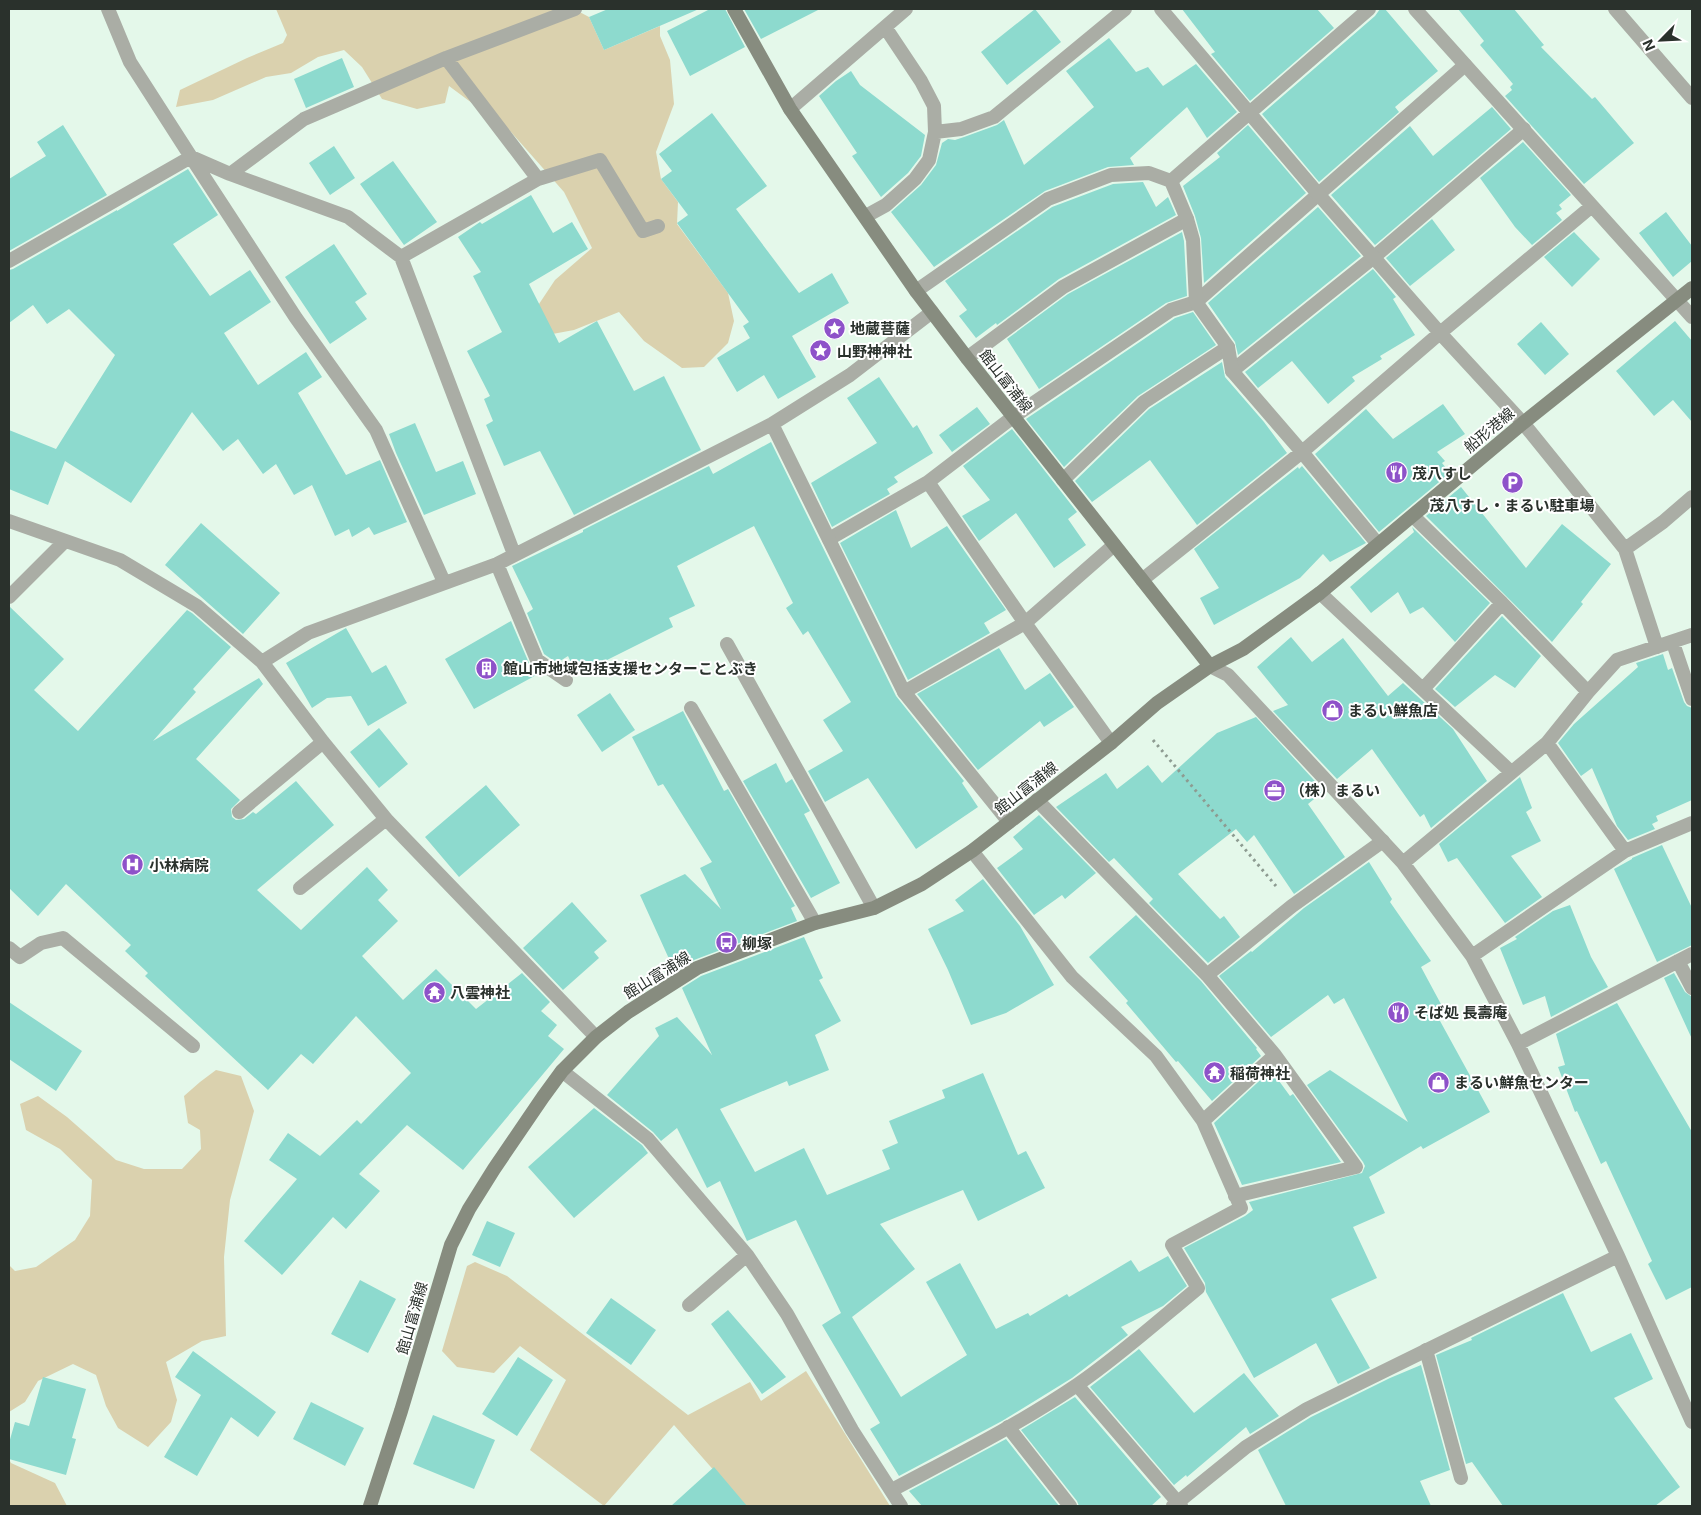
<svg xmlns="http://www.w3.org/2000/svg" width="1701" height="1515" font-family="Inter,'Noto Sans JP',sans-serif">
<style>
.green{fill:#dad1ae}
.building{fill:#8ddace}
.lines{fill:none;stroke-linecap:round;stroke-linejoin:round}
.path{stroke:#8d9b91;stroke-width:3;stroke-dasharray:2.5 4;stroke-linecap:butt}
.service{stroke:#aaada5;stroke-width:14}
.minor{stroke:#aaada5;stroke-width:14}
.secondary{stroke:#878c7f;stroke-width:14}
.labels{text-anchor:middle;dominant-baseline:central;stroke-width:4;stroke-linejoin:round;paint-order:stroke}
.poi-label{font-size:15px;font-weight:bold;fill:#2a312c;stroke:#fff;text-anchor:start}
.street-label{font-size:15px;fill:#2a312c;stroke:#fff}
</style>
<rect width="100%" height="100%" fill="#e4f8ea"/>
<path class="green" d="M276 9H574L589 17 604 50 660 26V36L670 60 674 104 656 152 661 179 678 202 677 224 728 293 734 321 728 343 704 367 682 368 644 341 619 312 574 330 547 335 533 313 555 280 592 248 564 192 511 132 449 86 445 103 417 109 382 99 362 67 344 50 318 57 291 73 266 77 213 100 176 107 180 90 247 58 283 43 287 35Z
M216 1070 241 1076 254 1111 230 1200 224 1257 226 1336 202 1341 166 1362 177 1400 171 1422 148 1447 118 1428 106 1406 96 1375 73 1364 38 1381 25 1402 9 1412V1265L15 1271 36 1267 75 1240 90 1216 92 1180 60 1149 26 1130 20 1104 38 1096 67 1117 116 1160 144 1169H182L201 1149 200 1130 188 1123 184 1096 200 1082Z
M475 1262 507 1276 688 1415 750 1382 761 1401 806 1371 890 1506H745L674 1425 604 1506 530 1450 566 1380 520 1346 494 1373 457 1367 442 1351 467 1266Z
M9 1459 11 1463 55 1483 67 1506H9Z"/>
<path class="building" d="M608 9H699L604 50 589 17Z
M710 9H725L745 47 690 76 667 31Z
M744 9H820L761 39Z
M1035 9 1061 42 1007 85 981 52Z
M1182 9H1317L1334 28 1250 101 1211 54 1215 52Z
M1380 9H1385L1438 71 1395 107 1399 112 1319 182 1262 114 1375 16Z
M1458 9H1514L1544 45 1541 47 1592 99 1595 97 1634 143 1584 184 1505 96 1512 90 1510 87 1513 84 1480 45 1484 41Z
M1109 38 1136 72 1148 67 1163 86 1196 64 1237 112 1207 138 1187 107 1130 158 1134 165 1108 167 1045 191 934 267 891 212 921 185 936 165 942 143 948 139 955 140 964 137 997 125 1004 120 1024 165 1094 107 1066 71Z
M342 58 354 87 306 108 294 79Z
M851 71 860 85 925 135 921 156 908 173 881 197 852 156 857 153 819 96 836 81Z
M1492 107 1511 129 1375 245 1331 195 1410 126 1433 156Z
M712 113 767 186 736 209 799 293 832 273 849 303 792 336 816 377 778 399 764 375 737 392 717 358 750 338 743 326 749 322 677 223 688 215 661 179 672 171 659 154Z
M63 125 107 195 9 251V179L46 156 37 142Z
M1248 125 1306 193 1204 283 1201 238 1195 216 1183 186 1220 157 1217 153Z
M1523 142 1571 195 1559 205 1562 209 1556 213 1562 220 1532 245 1515 227 1480 178Z
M334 146 355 178 330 195 309 163Z
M393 161 437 222 404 245 360 184Z
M188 169 218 215 173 244 210 296 250 270 271 302 224 333 258 385 306 352 322 377 298 393 346 475 380 460 407 522 374 535 369 527 352 537 349 529 335 536 312 485 294 495 276 464 263 474 238 439 223 451 192 412 131 503 65 461 48 505 9 489V430L56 449 115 355 69 309 47 324 33 305 9 323V270L13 269 117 210V211Z
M1143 182 1156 207 1168 197 1176 215 1059 279 997 325 996 323 976 338 959 316 967 310 945 281 1052 207 1113 184Z
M531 195 553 233 572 222 588 249 529 284 559 343 597 321 634 391 664 376 701 450 574 515 540 451 504 466 486 425 493 421 484 399 490 396 467 351 502 332 473 276 481 272 458 237 480 222 482 224Z
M1318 207 1361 256 1238 355 1235 342 1208 303Z
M1666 212 1692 246V261L1673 277 1639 233Z
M1432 219 1455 250 1410 286 1386 258Z
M1182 232 1184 241 1187 296 1166 303 1039 389 1007 339 1068 294Z
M1574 232 1600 259 1572 287 1544 257Z
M334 244 367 294 355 302 367 319 330 344 285 277Z
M1373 269 1396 297 1393 299 1415 335 1380 356 1382 359 1352 377 1355 381 1328 404 1292 361 1258 388 1245 372Z
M1193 312 1216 345 1138 396 1064 467 1026 419 1175 318Z
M1675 321 1692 341V422L1673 400 1654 416 1616 371Z
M1541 322 1569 354 1545 375 1517 344Z
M1222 362 1225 377 1264 422 1287 453 1197 525 1150 460 1092 502 1075 481 1149 409Z
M879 377 913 428 917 425 933 453 894 477 898 482 887 489 890 494 832 527 811 483 877 443 847 398Z
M1443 404 1465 434 1437 452 1445 461 1442 463 1450 473 1379 532 1315 454 1366 409 1393 439Z
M977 407 990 424 952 452 939 435Z
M415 423 436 472 463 461 476 494 424 515 396 453 389 434Z
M1012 429 1077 512 1068 519 1086 545 1054 568 1016 513 979 541 962 516 990 500 963 466Z
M771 442 896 696 964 781 962 783 978 807 916 849 868 778 825 802 808 771 843 751 823 720 851 702 808 631 803 635 786 608 793 603 754 526 677 566 695 606 669 618 673 627 577 675 568 656 557 663 544 654 527 613 533 609 512 566 583 532V530L709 466 713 474Z
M1302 466 1366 543 1330 562 1323 554 1300 578 1214 625 1200 598 1219 588 1194 549 1298 467 1299 469Z
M1461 487 1526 568 1562 524 1611 564 1581 602 1583 604 1552 642 1426 516Z
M896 510 911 548 947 526 1006 610 984 623 990 633 908 680 840 543Z
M201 523 280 593 243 634 165 565Z
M1412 527 1490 603 1455 642 1423 607 1410 614 1398 592 1371 613 1350 587 1414 532Z
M9 606 64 659 34 690 78 731 187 610 192 613 231 647 193 689 196 692 153 741 259 678 263 684 196 759 240 800 231 809 232 817 236 820 244 819 253 812 256 814 296 781 334 825 257 890 301 930 367 867 388 890 378 900 398 921 362 956 403 1000 436 969 476 1009 522 973 550 1002 541 1011 557 1025 548 1036 564 1049 463 1170 407 1125 359 1174 380 1191 346 1229 333 1217 282 1275 244 1241 297 1179 269 1160 288 1133 320 1156 357 1120 361 1124 411 1073 356 1016 313 1064 301 1054 268 1090 145 976 148 973 125 951 131 945 66 884 38 916 9 888Z
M1502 616 1541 656 1515 688 1495 675 1455 707 1435 689Z
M511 621 529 663 540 673 474 709 445 659Z
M346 628 372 673 386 665 407 703 368 726 351 696 327 698 312 708 286 663Z
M1291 637 1312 662 1343 638 1388 696 1403 683 1453 729 1487 781 1431 828 1424 814 1420 817 1372 749 1337 779 1273 711 1288 705 1257 667Z
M999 648 1025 690 1050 673 1074 707 1044 727 1040 721 978 770 917 694Z
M1663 654 1668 670 1672 668 1684 702 1687 706 1692 708V800L1656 816 1658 821 1652 824 1655 829 1628 840 1617 826 1592 768 1581 776 1558 743 1574 724 1638 667 1636 663Z
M610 693 635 730 602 752 577 715Z
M683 711 724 791 728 789 795 906 791 908 797 921 694 960 675 972 640 895 685 874 721 909 700 868 712 862 663 784 658 786 632 737Z
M1256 717 1324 791 1308 804 1345 857 1294 894 1254 835 1247 842 1236 829 1178 874 1220 919 1224 916 1240 937 1208 963 1149 903 1153 899 1114 858 1109 862 1056 807 1106 773 1117 789 1148 765 1162 783 1217 733Z
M379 728 408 764 379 788 350 752Z
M776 763 786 783 792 779 810 811 804 814 840 883 811 898 743 781Z
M1520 777 1532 808 1526 812 1541 841 1511 856 1542 897 1505 923 1457 858 1448 862 1439 844Z
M486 785 520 825 459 877 425 837Z
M1039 815 1096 873 1065 899 1062 895 1034 915 997 868 1023 849 1013 837Z
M1662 845 1692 908V945L1657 962 1614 869 1632 859V858Z
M1369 862 1392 899 1390 902 1431 961 1421 967 1442 1006 1434 1010 1490 1112 1423 1149 1421 1146 1369 1177 1385 1213 1353 1227 1377 1278 1331 1299 1370 1368 1338 1384 1316 1343 1254 1378 1206 1292 1205 1283 1184 1248 1245 1216 1253 1210 1249 1202 1362 1173 1365 1166 1363 1162 1307 1085 1330 1070 1408 1122 1344 998 1334 1004 1328 995 1271 1037 1219 976 1251 951 1252 952 1304 908Z
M983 879 1020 926 1054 985 1006 1013 971 1025 948 970 928 929 964 911 955 900Z
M572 902 607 941 594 952 599 958 563 990 523 948Z
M1570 905 1591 957 1608 987 1551 1017 1545 996 1523 1005 1500 948 1517 939 1515 937 1553 911Z
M1136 915 1201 981 1257 1048 1256 1049 1261 1056 1212 1101 1178 1061 1176 1062 1126 1003 1128 1001 1089 957Z
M804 937 823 978 819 980 841 1021 815 1035 829 1070 789 1086 787 1081 720 1109 755 1172 804 1148 827 1195 890 1169 882 1150 898 1143 889 1121 945 1098 942 1090 983 1073 1018 1155 1026 1151 1045 1188 978 1221 963 1190 880 1224 915 1269 852 1317 901 1397 967 1355 926 1282 960 1263 996 1329 1028 1313 1030 1316 1067 1294 1069 1297 1131 1260 1139 1272 1168 1256 1187 1286 1163 1306 1121 1327 1128 1335 1072 1378 1002 1421 899 1476 870 1429 880 1423 822 1325 841 1313 796 1220 747 1241 720 1181 707 1188 677 1128 661 1141 653 1132 607 1095 659 1036 655 1028 677 1017 712 1055 682 988 701 976Z
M1674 973 1685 992 1692 997V1039L1664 978Z
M9 1002 82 1051 56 1091 9 1059Z
M1617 1003 1692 1132V1287L1666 1300 1648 1264 1652 1261 1606 1161 1601 1164 1577 1111 1575 1112 1558 1067 1565 1065 1556 1034Z
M1271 1070 1290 1096 1293 1094 1341 1162 1242 1185 1214 1123Z
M594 1108 642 1145 648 1153 574 1218 528 1167Z
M487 1221 515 1233 500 1267 472 1255Z
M360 1280 396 1299 368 1353 331 1334Z
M1563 1293 1591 1352 1631 1333 1653 1379 1614 1398 1680 1487 1655 1506H1503L1472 1462 1466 1464 1436 1355 1472 1340 1471 1338Z
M611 1298 656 1330 631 1365 586 1333Z
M728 1310 786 1377 762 1394 711 1324Z
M1139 1349 1194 1413 1244 1373 1279 1416 1250 1434 1246 1427 1187 1477 1186 1475 1174 1485 1090 1387Z
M193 1351 276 1412 258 1437 231 1417 197 1476 164 1457 201 1395 175 1377Z
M518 1357 553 1380 517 1436 482 1414Z
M1421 1365 1450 1470 1420 1481 1431 1506H1286L1258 1450 1311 1417 1390 1378Z
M43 1377 86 1389 72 1438 76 1439 66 1475 9 1459V1443L15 1422 29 1426Z
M1075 1397 1161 1497 1151 1506H1079L1077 1501 1021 1430Z
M311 1402 364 1428 345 1466 293 1439Z
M433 1415 495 1440 474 1489 413 1464Z
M1006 1439 1059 1506H922L909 1491Z
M714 1467 747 1506H671Z"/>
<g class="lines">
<path class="path" d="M1153 740 1276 886"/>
<path class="service" d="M967 358 1063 287 1187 219
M1232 371 1374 257 1524 129
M1063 480 1144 402 1228 347
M928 482 1025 623 1111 743
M829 539 928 482 1013 417 1171 310 1196 302 1465 65
M904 692 1025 623 1114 545
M1037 800 1207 975 1275 1055 1356 1167 1235 1196
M9 948 20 957 41 943 63 938 193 1046
M1207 975 1292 906 1383 841
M1203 1121 1275 1055
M1426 1350 1461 1478
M1077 1385 1181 1506
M892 1490C954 1457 1018 1425 1077 1385 1119 1356 1158 1321 1198 1288L1172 1245 1241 1208 1203 1121 1156 1056 1072 977 972 851"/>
<path class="minor" d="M108 9 130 62 191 157 296 318 376 430 444 582
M1161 9 1319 195 1440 333 1523 423 1625 549 1657 647
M1415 9 1692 317
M1615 9 1692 98
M446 58 538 179
M790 109 906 9
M935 132 961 129 994 117 1125 9
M230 174 304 119 446 58 575 9
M1171 181 1369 9
M866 216 886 205 915 179 929 160 935 132 934 106 921 81 885 27
M401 257 538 179 600 160 643 231 658 226
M9 261 191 157 230 174 348 217 401 257 514 554
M916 291 1048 199 1111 175 1149 173 1171 181 1187 219 1193 240 1196 302 1228 347 1232 371 1302 452 1377 543
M772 424 904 692 1009 822
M1413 516 1502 603 1588 692
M9 521 120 560 197 606 262 662 323 742 386 819 596 1037
M1625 549 1663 522 1692 497
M497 564 537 660 566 680
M1142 580 1302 452 1440 333 1592 206
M1320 593 1511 772
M9 597 65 541
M1673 643 1692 699
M727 644 874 908
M262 662 308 633 497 564 772 424 850 375 932 312
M1210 666 1228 675 1403 863 1472 956 1518 1044 1618 1256 1692 1422
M1423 689 1502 603
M691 708 815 923
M1547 743 1625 851
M239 812 323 742
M1403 863 1547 743 1588 692 1617 660 1692 635
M300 888 386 819
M1472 956 1625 851 1692 823
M1678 961 1692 988
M1518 1044 1692 954
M562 1071 648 1139 747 1255 787 1314 852 1430 901 1506
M689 1305 747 1255
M1008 1427 1070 1506
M1173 1506 1246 1447 1307 1409 1618 1256"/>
<path class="secondary" d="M734 9 790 109 916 291 967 358 1210 666
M370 1506 401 1411 451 1245 469 1209 494 1169 543 1097 562 1071 596 1037 628 1012 697 968 815 923 874 908 922 884 972 851 1111 743 1157 703 1210 666 1243 649 1320 593 1523 423 1692 288"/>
</g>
<defs>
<symbol id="sight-disc" viewBox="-11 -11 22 22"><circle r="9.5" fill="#8e52c9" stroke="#fff"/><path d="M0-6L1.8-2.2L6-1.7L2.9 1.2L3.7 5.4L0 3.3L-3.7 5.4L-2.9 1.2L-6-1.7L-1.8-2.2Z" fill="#fff"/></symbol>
<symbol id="restaurant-disc" viewBox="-11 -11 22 22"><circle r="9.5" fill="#8e52c9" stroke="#fff"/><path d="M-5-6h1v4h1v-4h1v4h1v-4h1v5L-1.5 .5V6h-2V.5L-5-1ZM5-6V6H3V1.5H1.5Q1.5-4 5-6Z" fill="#fff"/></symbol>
<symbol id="parking-disc" viewBox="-11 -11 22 22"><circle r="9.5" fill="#8e52c9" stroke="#fff"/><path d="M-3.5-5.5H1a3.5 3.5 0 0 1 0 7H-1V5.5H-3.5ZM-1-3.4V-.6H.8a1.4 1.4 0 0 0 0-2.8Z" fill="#fff"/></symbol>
<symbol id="building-disc" viewBox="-11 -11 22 22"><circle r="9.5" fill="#8e52c9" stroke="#fff"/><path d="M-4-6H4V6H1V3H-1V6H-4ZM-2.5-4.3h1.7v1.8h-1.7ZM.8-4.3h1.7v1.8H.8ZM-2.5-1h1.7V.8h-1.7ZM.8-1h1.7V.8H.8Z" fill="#fff"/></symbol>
<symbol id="shop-disc" viewBox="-11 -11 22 22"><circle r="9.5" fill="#8e52c9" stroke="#fff"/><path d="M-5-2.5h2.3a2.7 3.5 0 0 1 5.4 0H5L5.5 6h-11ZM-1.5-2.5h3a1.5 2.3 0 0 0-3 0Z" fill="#fff"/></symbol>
<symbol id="office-disc" viewBox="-11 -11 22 22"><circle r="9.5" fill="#8e52c9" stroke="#fff"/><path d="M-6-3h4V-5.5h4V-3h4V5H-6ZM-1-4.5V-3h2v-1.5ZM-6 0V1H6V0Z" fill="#fff"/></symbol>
<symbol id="hospital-disc" viewBox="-11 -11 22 22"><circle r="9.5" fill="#8e52c9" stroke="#fff"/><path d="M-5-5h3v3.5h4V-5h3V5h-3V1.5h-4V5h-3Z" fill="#fff"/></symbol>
<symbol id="bus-disc" viewBox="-11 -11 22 22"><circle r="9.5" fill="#8e52c9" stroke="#fff"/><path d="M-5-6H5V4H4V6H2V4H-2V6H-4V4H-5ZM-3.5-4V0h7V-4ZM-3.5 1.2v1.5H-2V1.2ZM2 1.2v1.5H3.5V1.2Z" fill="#fff"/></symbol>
<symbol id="temple-disc" viewBox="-11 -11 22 22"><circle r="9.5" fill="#8e52c9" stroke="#fff"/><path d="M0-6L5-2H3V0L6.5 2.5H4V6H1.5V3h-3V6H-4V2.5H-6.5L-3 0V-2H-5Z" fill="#fff"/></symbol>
</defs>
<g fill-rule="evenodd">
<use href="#sight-disc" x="822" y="316" width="25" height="25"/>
<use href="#sight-disc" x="808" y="338" width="25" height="25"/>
<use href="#restaurant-disc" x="1384" y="460" width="25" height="25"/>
<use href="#parking-disc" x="1500" y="470" width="25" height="25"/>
<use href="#building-disc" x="474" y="656" width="25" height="25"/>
<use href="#shop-disc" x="1320" y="698" width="25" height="25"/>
<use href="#office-disc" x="1262" y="778" width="25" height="25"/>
<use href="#hospital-disc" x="120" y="852" width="25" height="25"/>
<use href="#bus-disc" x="714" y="930" width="25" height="25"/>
<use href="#temple-disc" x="422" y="980" width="25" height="25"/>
<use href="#restaurant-disc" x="1386" y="1000" width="25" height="25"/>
<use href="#temple-disc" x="1202" y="1060" width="25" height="25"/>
<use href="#shop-disc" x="1426" y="1070" width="25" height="25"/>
</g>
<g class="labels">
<g class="poi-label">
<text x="850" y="328">地蔵菩薩</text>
<text x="837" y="351">山野神神社</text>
<text x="1412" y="473">茂八すし</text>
<text x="1512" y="505" text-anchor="middle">茂八すし・まるい駐車場</text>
<text x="503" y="668">館山市地域包括支援センターことぶき</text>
<text x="1348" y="710">まるい鮮魚店</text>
<text x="1290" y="790">（株）まるい</text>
<text x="149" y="865">小林病院</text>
<text x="742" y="943">柳塚</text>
<text x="450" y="992">八雲神社</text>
<text x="1414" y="1012">そば処 長壽庵</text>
<text x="1230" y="1073">稲荷神社</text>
<text x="1454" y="1082">まるい鮮魚センター</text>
</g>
<g class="street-label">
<text transform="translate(1006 381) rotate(52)">館山富浦線</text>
<text transform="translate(1489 430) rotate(-40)">船形港線</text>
<text transform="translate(1026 788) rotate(-38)">館山富浦線</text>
<text transform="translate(657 975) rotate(-32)">館山富浦線</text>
<text transform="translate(412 1318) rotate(-74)">館山富浦線</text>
</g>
</g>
<rect width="1701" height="1515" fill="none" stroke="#2a312c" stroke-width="20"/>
<g transform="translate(1661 40) rotate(246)" stroke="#ffffff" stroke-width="4" paint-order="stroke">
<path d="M0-4L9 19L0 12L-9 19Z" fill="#2a312c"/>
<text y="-8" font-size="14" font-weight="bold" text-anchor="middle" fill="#2a312c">N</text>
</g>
</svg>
